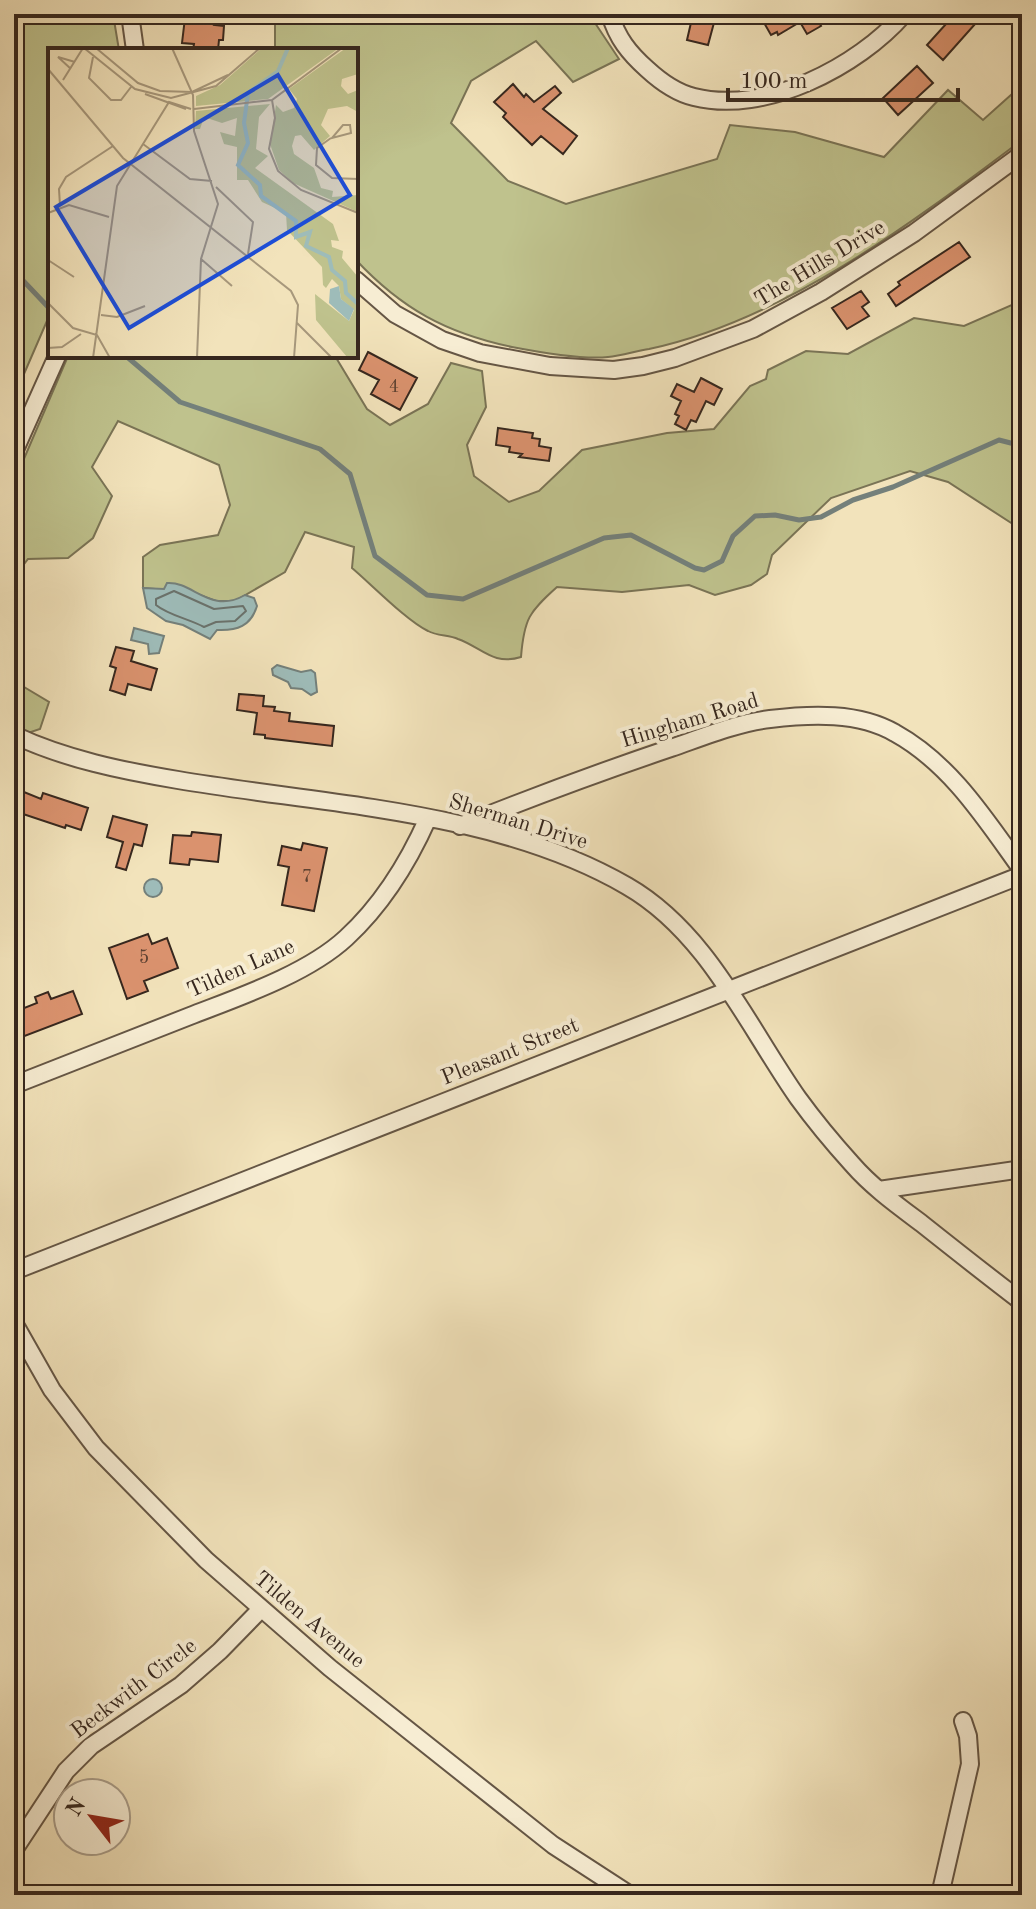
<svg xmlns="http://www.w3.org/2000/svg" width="1036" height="1909" font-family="'Old Standard TT',serif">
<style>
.green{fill:#bfc28d;stroke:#7a7456;stroke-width:2}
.water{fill:#9ebcb9;stroke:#74807b;stroke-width:2}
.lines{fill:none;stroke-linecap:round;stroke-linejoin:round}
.shore{stroke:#6a726c;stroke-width:2}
.stream{stroke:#74807b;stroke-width:5}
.building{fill:#da926e;stroke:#36271e;stroke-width:2}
.minor-casing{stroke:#655645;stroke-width:20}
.minor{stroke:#f7edd3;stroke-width:16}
.labels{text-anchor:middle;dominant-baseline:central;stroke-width:8;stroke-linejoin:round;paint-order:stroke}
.number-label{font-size:18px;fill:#5f4232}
.street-label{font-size:22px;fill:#36271e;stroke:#f7edd3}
.inset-river{fill:none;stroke:#9ebcb9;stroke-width:4}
.inset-road{fill:none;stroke:#a7987c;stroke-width:2}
.view{fill:#1d4ed8;fill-opacity:0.15;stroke:#1d4ed8;stroke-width:4}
.inset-edge{fill:none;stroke:#36271e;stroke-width:4}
</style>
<rect width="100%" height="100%" fill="#f2e3bb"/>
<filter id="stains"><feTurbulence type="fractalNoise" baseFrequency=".0025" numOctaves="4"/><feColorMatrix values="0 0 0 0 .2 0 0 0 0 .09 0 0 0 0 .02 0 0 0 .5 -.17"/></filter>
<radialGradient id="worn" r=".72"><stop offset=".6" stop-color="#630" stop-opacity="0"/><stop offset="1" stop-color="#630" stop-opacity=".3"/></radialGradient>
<path class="green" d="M14 14H113L119 50H50V314L14 397Z
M272 14H589L619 59 573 82 536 41 471 81 451 123 508 181 566 204 717 159 730 125 795 132 884 157 948 90 983 120 1022 85V140C913 222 785 320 649 349 636 351 621 356 608 357 582 360 538 352 512 347 446 333 402 309 356 260V50H275V23Z
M1022 296V530L948 482 910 471 831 498 772 555 767 574 751 585 715 595 689 585 622 592 557 587C529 612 524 619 521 657 493 666 481 647 458 639 449 635 437 636 428 631 407 621 372 585 352 568L354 547 305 532 285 572 235 601H216L192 592 143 588V557L160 545 218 535 230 505 219 465 118 421 92 467 112 496 93 538 68 558 28 559 14 577V482L68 356H335L367 409 390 425 428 404 451 363 482 371 486 407 467 445 474 476 509 502 539 491 582 450 667 433 714 429 750 386 766 379 768 370 806 351 848 354 914 318 964 326 1012 305Z
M14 681 49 702 40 729 28 733 14 726Z"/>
<path class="water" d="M167 583C193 581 210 615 245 595L254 598 257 606C251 626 237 631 217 630L210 639 183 625 166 621 147 608 143 588 164 589Z
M134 628 164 636 159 653 149 654 148 644 131 640Z
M277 665 301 672 311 670 315 673 317 692 311 695 302 689 291 688 288 682 273 675 272 669Z
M144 888a9 9 0 1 1 18 0a9 9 0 1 1-18 0Z"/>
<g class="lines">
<path class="shore" d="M174 591 214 609 243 606 246 611 235 621 216 622 204 627C189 619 168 615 156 605V599Z"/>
<path class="stream" d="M14 271 50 309
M126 356 180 402 320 449 350 474 375 556 427 595 463 599 604 538 631 535 695 568 704 570 722 561 733 536 755 516 775 515 799 520 821 517 853 500 893 487 999 440 1022 446"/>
</g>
<path class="building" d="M192 14H211L210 21 215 22 214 25 224 26 223 40H219L218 50H193L194 44 182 43 185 18 192 19Z
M693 14 715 19 708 45 687 40Z
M759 14H814L821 26 807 34 800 22 778 35 777 32 771 35Z
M955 14H984L943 60 927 45Z
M917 66 933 83 898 115 883 98Z
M513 84 524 97 526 94 534 102 555 86 561 93 543 109 577 136 563 154 541 136 532 145 503 117 506 113 494 102Z
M959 242 970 257 896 306 888 294 900 285 898 282Z
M861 291 869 302 862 307 869 316 847 329 832 308Z
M368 352 417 378 400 410 371 394 379 380 359 370Z
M701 378 722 389 714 405 706 401 696 422 691 420 686 430 675 424 679 416 675 414 681 401 671 396 677 384 694 392Z
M498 428 533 433 532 438 540 439 539 446 551 448 549 461 519 457 522 454 509 452 510 447 496 445Z
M116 647 134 651 131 661 157 669 151 690 128 684 125 695 110 690 116 668 110 666Z
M239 694 264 696 263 706 275 707 274 711 290 713 289 721 334 726 332 746 265 738V735L254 734 257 713 237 710Z
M14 788 41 799 43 793 88 808 81 830 66 825 65 828 14 811Z
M113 816 147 825 142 846 134 844 126 870 116 867 123 842 107 837Z
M192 832 221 835 218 862 190 859 189 865 170 863 173 835 191 836Z
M303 843 327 848 314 911 282 905 289 867 278 865 282 846 301 850Z
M148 934 152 944 167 938 178 968 144 981 148 991 127 999 109 948Z
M73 991 82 1014 22 1037 14 1012 37 1003 35 997 48 992 51 999Z"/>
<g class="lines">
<defs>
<path id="minor" d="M130 14 135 50
M610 14C617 38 629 53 647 69 660 81 677 93 694 97 765 115 858 67 904 14
M356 280 395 314 442 340 480 353 550 366 614 370 643 366 675 358 753 329 821 292 914 233 1022 154
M14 452 57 356
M14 735C65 759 123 771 178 780 325 805 496 810 627 886 707 932 747 1025 798 1098 814 1120 833 1143 852 1164 872 1187 897 1205 921 1223 955 1250 988 1276 1022 1302
M460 826C530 798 600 772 671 748 703 737 737 723 770 719 811 714 859 712 895 733 951 764 986 820 1022 870
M14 1085C73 1062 131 1039 190 1016 239 997 307 974 346 938 383 904 408 863 428 818
M879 1190 1022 1169
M14 1271 1022 875
M14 1323 52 1390 96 1448 206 1560 330 1668 553 1845 630 1895
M14 1850 66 1771 91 1746 181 1685 220 1651 260 1610
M940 1895 970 1764 968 1736 963 1721"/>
</defs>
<use href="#minor" class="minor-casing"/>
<use href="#minor" class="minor"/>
</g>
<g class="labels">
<g class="number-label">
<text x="394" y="387">4</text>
<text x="307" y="877">7</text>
<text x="144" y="958">5</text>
</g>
<g class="street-label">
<text transform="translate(820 264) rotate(-31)">The Hills Drive</text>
<text transform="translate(690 721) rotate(-17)">Hingham Road</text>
<text transform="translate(518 822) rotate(17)">Sherman Drive</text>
<text transform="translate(241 969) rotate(-24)">Tilden Lane</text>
<text transform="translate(510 1052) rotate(-22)">Pleasant Street</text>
<text transform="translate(309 1620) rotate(40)">Tilden Avenue</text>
<text transform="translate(134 1689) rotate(-37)">Beckwith Circle</text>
</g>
</g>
<g transform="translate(48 48)">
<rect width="310" height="310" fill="#f2e3bb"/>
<path d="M214 0H291L220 51 148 58V48L172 37ZM298 0H310V26L294 31 293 38 300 46 310 42V64L299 58 280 61 273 77 282 88 266 102 253 87 247 88 244 98 246 106 266 120 273 140 285 143 284 149 310 147V164L245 135 231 122 222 96 228 57 235 64 246 60 249 51 241 41ZM222 56 211 69 208 101 220 108 207 120 285 176 291 193 283 192 284 199 295 203 294 210 310 229V310L299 309 268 272 267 246 301 273 306 262 293 251 291 238 284 231 278 240 275 237 274 219 239 182 238 165 214 154 200 132H189V99L176 96 172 84 187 88 189 70 174 75 156 69 152 81H147L148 63Z" fill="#bfc28d"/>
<path d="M291 238 293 251 306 261 301 273 281 255 282 241Z" fill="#9ebcb9"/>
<path class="inset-river" d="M240 0 230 23 200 45 196 75 200 95 190 117 212 137 213 148 248 173V189L262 184 258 198 281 209 284 222 297 233 298 245 310 256"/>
<path class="inset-road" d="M36 0 87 41 123 50 168 38 212 0M48 0 90 35 112 43 144 44 180 27M124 0 145 47 146 83 170 156 153 211 149 310M45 9 41 30 63 52H73L83 39M0 21 75 110 243 243 250 257 246 310M23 21 10 9 27 14M15 32 35 0M97 46 138 61M224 52 227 70 221 101 230 123 253 142 310 165M146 61 224 52 294 0M295 77H302L303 85 284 90ZM283 90 269 100 268 117 284 130 310 131M95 96 142 131 164 133M168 139 205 174 200 206M12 158 11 141 18 129 65 98M0 165 21 157 61 169M153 211 184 238M0 212 26 229M0 255 25 280 49 287 62 310M53 267 69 269 97 258M249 275 284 310M0 300 14 299 33 286M45 310 69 138 121 54 143 61"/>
<path class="view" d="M230 27 302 147 81 280 8 159Z"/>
<rect width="310" height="310" class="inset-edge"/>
</g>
<rect width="1036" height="1909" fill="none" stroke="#f2e3bb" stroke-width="48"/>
<rect x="16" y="16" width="1004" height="1877" fill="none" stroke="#36271e" stroke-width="4"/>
<rect x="24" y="24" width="988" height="1861" fill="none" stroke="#36271e" stroke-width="2"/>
<g transform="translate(92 1817) rotate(301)"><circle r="38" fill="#f7edd3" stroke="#aa9e8b" stroke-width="2"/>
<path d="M0-6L14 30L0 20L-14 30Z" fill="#8f2418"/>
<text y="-12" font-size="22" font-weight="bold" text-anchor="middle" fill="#36271e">N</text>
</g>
<path d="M728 88v12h230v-12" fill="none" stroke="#36271e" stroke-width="4"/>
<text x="740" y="88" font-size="24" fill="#36271e" stroke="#f7edd3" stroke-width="6" paint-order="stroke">100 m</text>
<rect width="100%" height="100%" filter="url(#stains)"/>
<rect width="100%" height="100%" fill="url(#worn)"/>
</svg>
